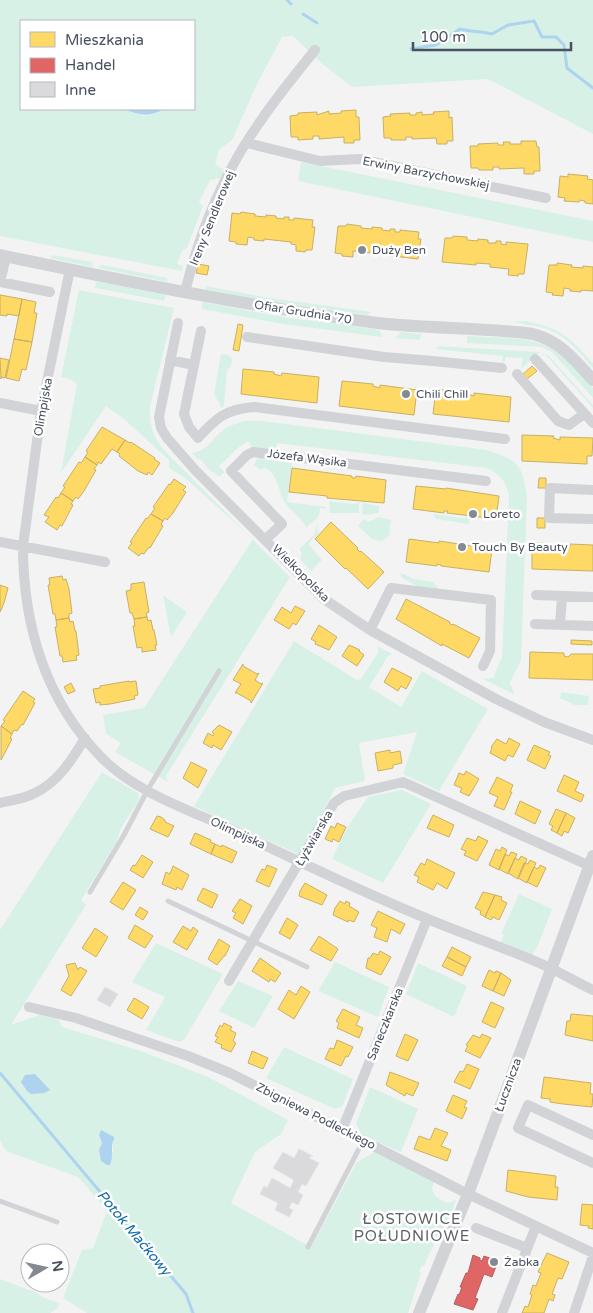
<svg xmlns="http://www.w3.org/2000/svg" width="593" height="1313" font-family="'Varela Round',sans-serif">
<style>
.green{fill:#d8f1e7;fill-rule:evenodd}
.water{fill:#add3ef}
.homes{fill:#ffd966;stroke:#c8b064}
.shops{fill:#e06666;stroke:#b35f64}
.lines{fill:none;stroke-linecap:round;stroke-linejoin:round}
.stream{stroke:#add3ef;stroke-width:3}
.building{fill:#dadadc;stroke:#e4e4e6}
.service{stroke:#d1d3d6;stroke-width:5}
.minor{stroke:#d1d3d6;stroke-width:10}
.tertiary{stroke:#d1d3d6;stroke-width:12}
.poi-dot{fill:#848993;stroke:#fff;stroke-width:2}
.labels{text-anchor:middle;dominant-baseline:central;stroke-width:5;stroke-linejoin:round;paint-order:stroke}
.street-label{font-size:12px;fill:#495060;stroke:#fff}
.poi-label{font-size:12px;fill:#495060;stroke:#fff;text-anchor:start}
.water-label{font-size:14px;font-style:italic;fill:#0c6ab0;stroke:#fff}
.quarter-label{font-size:15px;letter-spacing:1px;fill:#5e6067;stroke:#fff}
</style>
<rect width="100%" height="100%" fill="#f3f3f3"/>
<path class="green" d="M0 0H593V134L488 79 352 87 320 62 293 36 282 37 257 84 232 140 219 150 215 164 227 172 221 178 210 180 199 202 203 206 187 248 182 251 177 264 183 266 182 271 0 236ZM21 21H194V109H164L158 113 144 116 124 109H21Z
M301 162 593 221V242L298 181Z
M52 255 92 262 93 267 50 258Z
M103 265 167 278 168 282 99 268V266Z
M96 281 166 295 164 301 95 288Z
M206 286 270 298 372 312 367 315 266 301 205 289Z
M79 290 174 308 150 407C150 427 152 433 163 449L290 577 166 776 168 782 115 752 121 743 106 734 103 715 144 708 253 539 185 478 169 468V460L124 419 106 406 61 473 77 384 70 379 61 377Z
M202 302 283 317 375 329 380 331 382 337 283 324 202 309Z
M527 321C563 330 568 336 593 363V368C579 352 565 334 544 328 534 325 523 324 512 322Z
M401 332 419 334 422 335 419 340 395 338Z
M467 336C498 338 532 335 558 352 571 361 582 376 593 388V398L552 352 541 347 467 343Z
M437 346 540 352 522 368H521L523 358 505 357V362H502L503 356 436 349Z
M544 353 548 355 593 405V408L545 354 537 360Z
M221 354 228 355 232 359 231 366 227 370 224 406 222 408 214 394Z
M245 421H263L487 450C519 461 522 464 527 497L521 660 510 683 515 695 483 679 493 678 502 657 509 495C505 480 501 476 487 468L277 443 276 450 252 449 249 441 239 447 219 466 225 472 219 477 212 471V473L200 459H197L192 453C207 451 212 439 223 430 230 425 237 423 245 421Z
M258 457H263V459L292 463 287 502 326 507V509L320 508C320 523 312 518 307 528 302 519 293 513 286 504 278 494 279 473 264 468L261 470 254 465Z
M329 501 355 504 356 503H359V513H330Z
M363 503 379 506V513L364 515 362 513Z
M433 514 469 519V524L436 519Z
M379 517 391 520 389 536 382 541 372 539 358 526 364 519 368 522Z
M317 524 318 534 312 539 309 545 322 560 311 571 300 559 302 552 300 551V548L314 535Z
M400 573 415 579 433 582 439 589 419 587 402 578Z
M163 595 187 612 171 637Z
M294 641 357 680 361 679 379 651 377 646 392 654 388 656 369 687 401 707 422 671 488 709 439 791 403 774 417 732 359 743 365 781 335 788 300 855 194 806Z
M561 692 589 696 588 705H575L560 698Z
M102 772 138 793 139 800 121 828 116 843 81 900 86 905 11 1025 42 1014 59 1020 62 1027 138 1050 206 1076 288 1120 281 1134 255 1152 231 1203 311 1247 357 1162 375 1152 434 1181 432 1189 436 1197 448 1203 456 1200C448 1224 433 1243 424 1266H422L419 1272 421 1273 408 1313H87L63 1298 82 1250 93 1248 107 1211 78 1177 6 1151 0 1140V930ZM104 1131 113 1140V1151L101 1160 99 1150 102 1143 99 1135Z
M402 790 431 804 383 883 332 859 347 828 368 797Z
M519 894 552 909 538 945 532 956 501 942 504 935 501 934Z
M156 943 223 974 184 1040 179 1042 146 1030 165 997 132 982Z
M335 962 389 987 378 1017 318 991Z
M418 963 467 986 454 1017 406 994Z
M238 981 273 996 254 1028 219 1011Z
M284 1047 353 1079 342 1107 335 1109 266 1078Z
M370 1087 418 1109 401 1152 361 1135 356 1124Z
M0 1279 35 1292 44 1298 60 1303 57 1309 50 1313H0Z"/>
<path class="water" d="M124 109H164C150 118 138 115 124 109Z
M35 1074 50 1090 44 1093 31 1094 27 1091 21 1082 25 1075Z
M101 1130 114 1137V1139C110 1146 114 1156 110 1165H107L101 1161 99 1150 102 1143 99 1135Z"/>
<path class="homes" d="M356 110V117H359L360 140H354V143H344V137L319 139V136H313V139L298 140V137H291L290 116 298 115V113L317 112V115L329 111V114L341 113V111Z
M449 111V118L452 117 453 141H447V144H437L436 138 412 139V137H406V140H391V138H384L383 117 391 116 390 114 410 113V115H416V113L422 112V115L434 114 433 112Z
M521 141H536L537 147H539L540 171H534V174H524V168L499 169V167H493V170H479L478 168H471L470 146H478V144L498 143V145H504L503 142H510V144H521Z
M568 174 588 176 587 179 593 180V204L585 203V201L580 200 579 202 564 201 565 198 558 197 560 176 568 177Z
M241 212 255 214V216L266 217V215L276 216V218L284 219V217H289V220H294V218L313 220 312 227H315L312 250H306L305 252 296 251V245L291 244V242L264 239V241L254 240V238L248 237 247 245 236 244V242L229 241 232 213 240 214Z
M347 224 361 226V228L372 229V227L382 228V230L390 231V229H395V232H400V230L419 232 418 239H421L418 259 384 255V252L370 251V253L353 251V257L342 256V254L335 253 338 226H346Z
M453 236 467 237V240L478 241V239L488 240V243H496V241H501V244L506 245V242L528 244 524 274H518V276L508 275 509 269 490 267V264L476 263V265L442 262 445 238H452Z
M557 263 572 265 571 267 583 268V266L593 267V291L581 290V292L570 291V289L564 288 563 296 552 295 553 293 546 292 549 265H557Z
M198 264 209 266 207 275 196 273Z
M0 295 22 299 19 316 7 314V316L0 315Z
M22 299 36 302 34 313H37L32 342 14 339Z
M238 324 243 325 239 351 233 350Z
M14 339 32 342 26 370 22 369 19 381 6 378Z
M0 358 9 360 5 378 1 377V379Z
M532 366 537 371 527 379 523 374Z
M243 369 274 372V374L281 376 282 373 319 377 317 403 241 394Z
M342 381 373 384V386L380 388V385L417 390 414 415 339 406Z
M436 389 467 392V394L474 396V393L511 397 509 422 433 414Z
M102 427 125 440 117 452 112 449 101 464 98 462 97 465 85 457 88 452 86 451Z
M522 435 554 436 553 438 560 440V437L593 438 592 456H587V464L522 461Z
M125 440 130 443 131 442 155 458 154 459 160 463 152 475 148 472 147 475 138 471 119 456 120 454 117 452Z
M85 457 97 465 94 469 96 470 84 491 78 499 76 497 73 501 61 493 65 487 63 486 79 462 81 463Z
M292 468 352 476V478H355L356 476 386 480 384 503 327 498V496L289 492Z
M539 478H546V488H538Z
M174 479 186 487 183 490 186 492 173 513 167 520 165 518 163 521 151 514 155 508 153 507 169 484 170 485Z
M416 486 446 489V488L499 496 496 519 447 513 448 511H444V513L413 509Z
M61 493 73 501 71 504 73 505 62 526 60 525 57 530 45 522 49 517 44 515 56 497 58 498Z
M151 514 163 521 161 525 163 526 150 548 149 547 144 554 141 553 139 556 128 548 132 543 130 542 146 518 147 519Z
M537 518H545V528H537Z
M331 522 358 548 357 549 360 552 361 551 384 572 368 589 346 568 345 569 315 539Z
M409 539 439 543V541L492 549 489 572 441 566V565L437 564V566L406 562Z
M532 543 564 544 567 547H570V544L593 545V571L532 569Z
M62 576 63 580 66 579 69 589 72 613 69 614V618L56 620 55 614H53L48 585H50L49 578Z
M144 582 149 612 146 613 147 617 134 619 132 613H130L126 591 131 590V584Z
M0 585 8 588 4 603 0 612Z
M406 599 450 622 449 623 452 625 453 624 480 638 469 658 442 644V646L396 619Z
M295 606 305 611 296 625 293 623 289 629 274 620 282 607 291 613Z
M147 617 148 621 151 620 153 630H154L157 645H155L156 650 142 652V647L137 648 133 626H135L134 619Z
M69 618 70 622 73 621 75 631H76L79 655 76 656 77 660 63 662 62 656H60L55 627H57L56 620Z
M319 625 337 637 329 650 315 644 316 642 311 639Z
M571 640 592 641V645L571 644Z
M349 645 360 650 359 651 364 655 357 666 342 656Z
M530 652 564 653V656L568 657 571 654H593V680L529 678Z
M243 664V666L257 674 259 673 255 680 261 684 263 683 251 703V701L237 693H235L241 684 233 680Z
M392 668 412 678 406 689 401 686 398 691 384 682Z
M129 681V682L136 681 138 695 134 696 135 699 110 704 100 705V702L96 703 93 689 100 688V686Z
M71 683 75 691 68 694 64 687Z
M23 691 35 699 33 702 35 703 23 725 22 724 17 731 14 730 12 734 1 726 5 721 3 720Z
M219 725 232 732 221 750 213 745 212 748 203 743 208 733 213 736 214 734 212 732Z
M1 726 12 734 10 738 12 739 1 760Z
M509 738 520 744 513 757 508 755 505 761 490 753 492 748 491 747 497 739 506 744Z
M534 745 550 752 548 755 551 756 545 769 527 760Z
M390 750V753L400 751 402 763 393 765V768L378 771 375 753Z
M191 762 207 770 198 788 183 778Z
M466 771 479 779 469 796 460 792 462 788 454 785 459 773 464 775Z
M564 775 579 782 575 791 584 795 581 802 557 791Z
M497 777 513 785 510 792H512L504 810 494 806 498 797 489 793Z
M520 801 541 811 535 824 515 814Z
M556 809 566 813 557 833 551 830 553 826 549 824Z
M566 813 575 818 568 833 564 831 562 836 557 833Z
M433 815 454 825 449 837 427 828Z
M157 816 161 817 165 820V822L174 826 168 837 150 829Z
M337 823 346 827 339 842 333 839 332 842 325 839 331 826 335 828Z
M195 833 211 840 210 842 215 844 211 854 190 844Z
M478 836 488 841 477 861 464 855 466 851 461 849 467 838 476 841Z
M215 844 221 847 222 845 237 852 232 863 211 854Z
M502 847 507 850 499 870 489 865 496 849 500 851Z
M511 852 517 854 508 874 499 869 505 854 509 856Z
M142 855 153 862 143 878 130 870 133 865 135 866Z
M521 856 527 859 518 879 508 873 515 858 519 860Z
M427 859 455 873 447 889 437 883 433 890 417 882 419 877 414 875 421 863 425 865Z
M530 860 536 863 527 883 518 878 524 863 528 864Z
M267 865 277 869 269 887 256 881 262 869 265 870Z
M540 865 546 868 537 887 527 882 534 867 538 869Z
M173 866 189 875 182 890 177 887 176 890 162 884 166 872 170 874Z
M123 882 136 890 123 910 110 902Z
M305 883 327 895 322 905 299 896 300 891Z
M203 888 218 895 212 908 197 900Z
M483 892 495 895 485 917 480 914 481 911 475 908Z
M495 895 502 897 501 900 507 903 499 920 493 917 491 920 485 917Z
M240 899 252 906 243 924 233 918 236 913 232 911Z
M340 901 345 904 346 901 350 903 349 906 359 912 354 922 349 920 348 922 333 915 335 908Z
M140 907 148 912 143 920 135 915Z
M378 911 405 924 400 934 391 929 387 942 374 937 377 928 371 925Z
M287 918 298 925 290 939 279 933Z
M135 925 153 936 145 948 128 938Z
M183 926 191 931 193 927 198 931 187 950 173 942Z
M95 928 108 937 96 957 82 948Z
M319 936 338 949 331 961 310 950Z
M219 939 230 946 225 956H224L217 965 208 959Z
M452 947 471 957 466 967 447 957Z
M380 951 391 957 381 975 366 968 368 958H370L373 953 378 955Z
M447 957 466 967 462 976 442 966Z
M260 958 281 973 275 982 270 979 269 982 252 971Z
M75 963 78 970 80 967 87 971 71 996 61 990 69 976 66 965Z
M489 970 495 973 496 971 501 973 493 991 482 986Z
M501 973 511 980 504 996 493 991Z
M301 986 310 992 294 1019 278 1009 289 990 296 995Z
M134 998 149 1007 142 1019 127 1010Z
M491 1002 504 1008 495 1028 482 1022Z
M343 1009 360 1017 356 1025 363 1028 359 1038 337 1028 339 1023 336 1021Z
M571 1014 593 1016V1041L565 1035 567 1021H570Z
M224 1023 232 1027 230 1030 236 1033 233 1041 236 1043 231 1052 221 1048 222 1045 215 1042 218 1037 215 1036 220 1025 222 1027Z
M405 1034 418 1040 408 1061 396 1056Z
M482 1034 491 1038 480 1058 465 1051 468 1046 466 1045 473 1035 480 1038Z
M337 1040 353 1047 348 1057 346 1056 341 1066 325 1059 330 1048 334 1049Z
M252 1051 268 1058 263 1069 248 1063Z
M467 1064 479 1069 470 1089 454 1082 460 1071 463 1072Z
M390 1072 419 1083 413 1096 406 1093 405 1096 386 1085Z
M544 1077 591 1083 590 1094H593L592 1107 563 1104 550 1102V1099L541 1098Z
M453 1095 467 1101 464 1107 467 1108 462 1119 446 1111Z
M435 1128 448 1133 441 1146 451 1150 447 1161 414 1149 419 1136 430 1140Z
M508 1170 556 1176 555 1187H558L557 1200 528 1197 506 1191Z
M582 1204 593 1205V1229L588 1228 589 1226 580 1225Z
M547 1253 569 1262 562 1279 558 1278 552 1294 555 1295 553 1301 549 1299 544 1313H522L525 1306 528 1307 532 1295 530 1294 533 1285 536 1286 541 1273 538 1272Z"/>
<path class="shops" d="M473 1255 480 1258V1260L482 1261 484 1256 498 1261 492 1277 484 1274 475 1298 478 1299 473 1310 454 1304 458 1294 459 1295 462 1287H460L466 1273H468Z"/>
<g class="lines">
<path class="stream" d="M287 0 291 4
M303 14 317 23
M411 49 436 45 460 29C471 32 481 31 492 34L508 25 534 21 542 37H556L564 45 567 68 593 88
M0 1073 186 1294 193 1313"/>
</g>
<path class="building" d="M105 987 118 994 110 1007 97 1000Z
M299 1149 313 1156H311L309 1158 319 1163 306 1186 302 1184 298 1192 303 1195 298 1205 292 1202 289 1208 293 1210 289 1217 275 1210 278 1203 260 1194 264 1186 267 1188 272 1178 290 1188 294 1180 273 1168 283 1152 294 1158Z"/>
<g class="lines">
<path class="service" d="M90 892 124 835 147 791 219 671
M168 901 307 967
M0 1201 57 1222
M308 1247 363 1141"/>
<path class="minor" d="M247 143 320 161 359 159 546 198
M70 269 41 411 23 546C23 626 46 702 103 759 137 793 190 810 233 830 297 861 362 892 428 919 468 936 509 949 548 967 563 974 578 983 593 990
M0 282 50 292
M0 282 6 257
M185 292C197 242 217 190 244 146 265 112 290 81 315 50
M178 323 159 417 161 428 167 438 196 471 324 599 370 630 496 699 544 722 593 740
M247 337 384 357 433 361 502 368
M535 359 593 423
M170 360 194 365 184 414 189 427 198 438C216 418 226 409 254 407L505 439
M194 365 201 331
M517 374 558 421 569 425 584 414
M0 403 41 411
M593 490 550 488 549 518 593 519
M266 539 282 524 231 471 247 455 253 452 486 481
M0 542 105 562
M536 595 593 597
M535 624 593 626
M560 625 562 596
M370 630 391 588 491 600 490 651 483 666
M0 803C11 800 24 799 35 793 58 782 72 760 85 738
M229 981 334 803 344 796 403 782 590 866
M29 1007 76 1018 188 1056 230 1073 468 1194 593 1253
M342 1130 427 919
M593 1135 528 1105 518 1128 593 1163
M476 1228 527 1248
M502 1313 536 1226
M574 1313 593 1256"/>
<path class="tertiary" d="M0 255C125 281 251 307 378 323 429 329 482 327 533 334 560 341 575 360 593 380
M419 1313 468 1194 593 856"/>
</g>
<g class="poi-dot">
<circle cx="362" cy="250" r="5"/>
<circle cx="406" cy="394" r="5"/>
<circle cx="473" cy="514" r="5"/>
<circle cx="462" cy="547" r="5"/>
<circle cx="494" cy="1262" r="5"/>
</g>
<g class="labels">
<g class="street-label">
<text transform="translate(426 173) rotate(11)">Erwiny Barzychowskiej</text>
<text transform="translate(212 218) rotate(-68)">Ireny Sendlerowej</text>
<text transform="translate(303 312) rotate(9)">Ofiar Grudnia '70</text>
<text transform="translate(43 407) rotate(-80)">Olimpijska</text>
<text transform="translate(307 458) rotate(7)">Józefa Wąsika</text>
<text transform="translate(301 573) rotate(45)">Wielkopolska</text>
<text transform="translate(238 833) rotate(25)">Olimpijska</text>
<text transform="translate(314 838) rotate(-60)">Łyżwiarska</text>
<text transform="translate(385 1024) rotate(-68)">Saneczkarska</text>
<text transform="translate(508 1085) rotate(-70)">Łucznicza</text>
<text transform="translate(316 1116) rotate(27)">Zbigniewa Podleckiego</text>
</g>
<g class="poi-label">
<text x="372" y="250">Duży Ben</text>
<text x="416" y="394">Chili Chill</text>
<text x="483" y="514">Loreto</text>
<text x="472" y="547">Touch By Beauty</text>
<text x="504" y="1262">Żabka</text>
</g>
<g class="water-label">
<text transform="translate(134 1233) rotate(50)">Potok Maćkowy</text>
</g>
<g class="quarter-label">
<text x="412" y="1219">ŁOSTOWICE<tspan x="412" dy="17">POŁUDNIOWE</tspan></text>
</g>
</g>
<rect x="20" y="20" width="175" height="90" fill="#ffffff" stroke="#b6b9bf"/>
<rect x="30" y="32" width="25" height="15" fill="#ffd966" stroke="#b6b9bf"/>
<text x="65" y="45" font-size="15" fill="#495060">Mieszkania</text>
<rect x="30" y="58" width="25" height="15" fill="#e06666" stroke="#b6b9bf"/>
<text x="65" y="70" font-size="15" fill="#495060">Handel</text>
<rect x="30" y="82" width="25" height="15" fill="#dadadc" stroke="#b6b9bf"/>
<text x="65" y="95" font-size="15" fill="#495060">Inne</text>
<g transform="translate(45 1268) rotate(81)"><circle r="24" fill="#ffffff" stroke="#b6b9bf"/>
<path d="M0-4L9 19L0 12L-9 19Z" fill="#848993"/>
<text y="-8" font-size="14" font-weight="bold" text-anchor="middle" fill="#495060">N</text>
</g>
<path d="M413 42v8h158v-8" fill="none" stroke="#495060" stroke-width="2.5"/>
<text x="420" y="42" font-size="15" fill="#495060" stroke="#ffffff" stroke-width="4" paint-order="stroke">100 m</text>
</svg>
